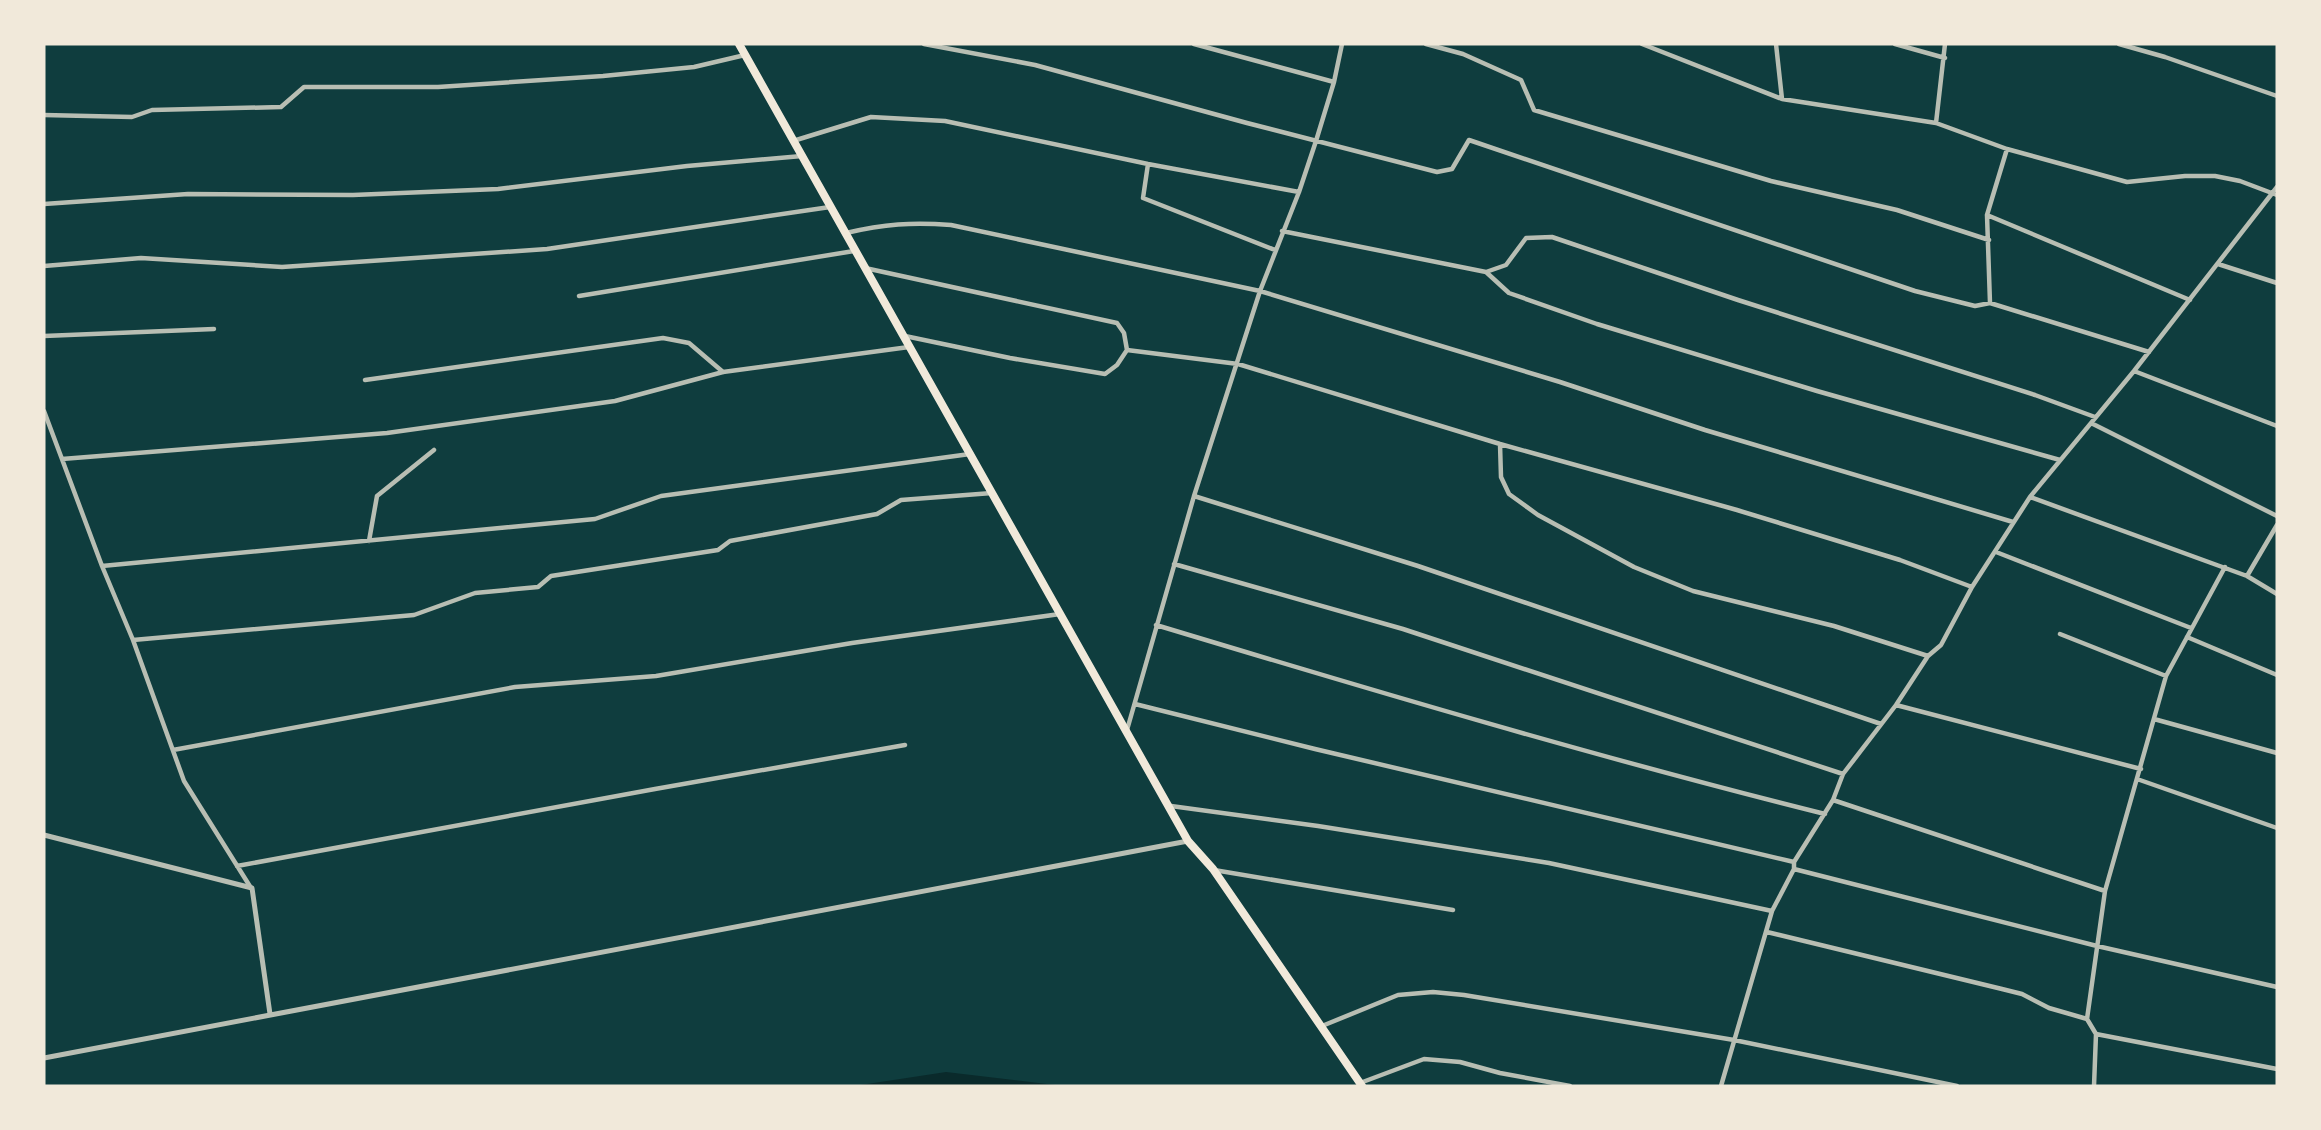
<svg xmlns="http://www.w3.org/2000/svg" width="2321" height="1130" font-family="'IBM Plex Sans',sans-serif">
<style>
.water{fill:#0a2a2b}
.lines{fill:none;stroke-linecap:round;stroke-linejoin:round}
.minor{stroke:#b8beb3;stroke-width:4.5}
.tertiary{stroke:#b8beb3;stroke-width:5}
.trunk{stroke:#f1e9da;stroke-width:8}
</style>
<rect width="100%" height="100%" fill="#0f3d3e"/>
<path class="water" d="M946 1072 1055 1085 1065 1086H854Z"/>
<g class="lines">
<path class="minor" d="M924 44 1035 65 1247 123 1437 172 1452 169 1469 140 1915 291 1975 306 1990 303 2149 352
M1194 44 1334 82
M1426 44 1463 54 1521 80 1534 110 1771 181 1897 210 1989 240
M1642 44 1782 99 1936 123 2007 149 2127 182 2185 176H2215L2240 181 2277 195
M1776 44 1782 99
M1895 44 1945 58
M2119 44 2165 57 2277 96
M44 115 132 117 152 110 281 107 304 87H438L603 76 694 67 745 55
M1936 123 1945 44
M793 141 871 117 945 121 1148 164 1299 192
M1148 164 1143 198 1275 250
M44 204 188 194 353 195 498 189 687 166 802 156
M1987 215 2190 300
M1282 231 1486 272 1509 293 1597 324 1817 391 2060 460
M846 233C884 224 912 222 951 225L1260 291 1560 382 1705 430 2013 522
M2218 264 2277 283
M44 266 141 258 282 267 547 249 830 207
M865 268 1117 323 1124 333 1127 350 1238 364 1500 444 1737 510 1900 560 1972 587
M1486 272 1506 265 1526 238 1552 237 1738 300 2035 395 2095 417
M579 296 854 251
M1990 303 1987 215 2007 149
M44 336 214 329
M905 336 1010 358 1105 374 1117 365 1127 350
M2134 371 2277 426
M365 380 663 338 689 343 723 372
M44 411 102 566 133 640 184 781 251 888
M2091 423 2277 516
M1500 444 1501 477 1509 494 1538 515 1634 567 1693 591 1834 626 1928 656
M62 459 387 433 615 401 723 372 909 347
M1194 496 1418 566 1881 724
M2030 497 2247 576 2277 594
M369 541 377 496 434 450
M1996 552 2191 628
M1174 564 1403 629 1843 774
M102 566 595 519 661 496 970 454
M2247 576 2277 525
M1156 625C1378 692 1600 758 1825 814
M2060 634 2166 676
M2187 637 2277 675
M133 640 414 615 475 593 538 587 551 576 718 550 730 541 877 514 901 500 992 493
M1135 704 1315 749 1794 862
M1896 705 2141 769
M2154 719 2277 753
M1127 730 1194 496 1260 291 1299 192 1316 141 1334 82 1342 44
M173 750 515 687 656 676 852 643 1060 614
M2137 779 2277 828
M1833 800 2105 891
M1171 806 1318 826 1549 863 1772 911
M237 866 655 789 905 745
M1794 869 2097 946 2277 987
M1214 870 1453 910
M1767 932 2002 989 2022 994 2049 1008 2087 1019
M1322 1026 1398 995 1433 992 1464 995 1734 1040 1957 1086
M2096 1034 2277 1069
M1360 1083 1424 1059 1460 1062 1500 1073 1570 1086
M1721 1086 1772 911 1794 869V862L1833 800 1843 774 1896 705 1928 656 1941 645 1972 587 2030 497 2134 371 2277 187
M2094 1086 2096 1034 2087 1019 2105 891 2166 676 2225 567"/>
<path class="tertiary" d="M44 835 252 888 270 1014
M44 1058 1188 841"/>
<path class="trunk" d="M739 44 1188 841 1213 869 1362 1086"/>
</g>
<rect width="2321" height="1130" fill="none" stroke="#f1e9da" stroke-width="91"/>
</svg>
